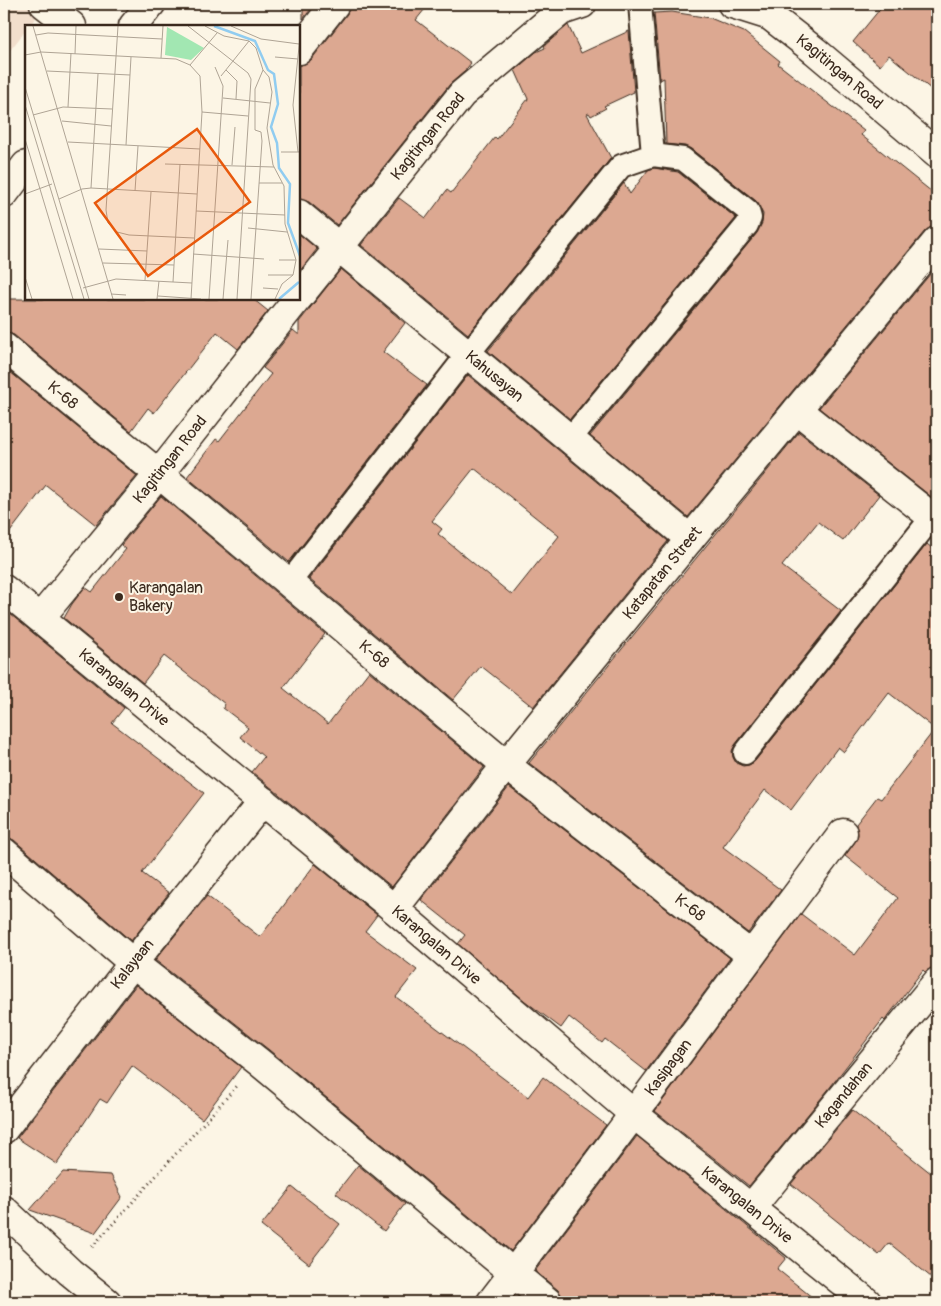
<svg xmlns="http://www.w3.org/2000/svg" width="941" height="1306" font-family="Pangolin,sans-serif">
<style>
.built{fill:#f2decc}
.building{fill:#dca891;stroke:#3b2a1e;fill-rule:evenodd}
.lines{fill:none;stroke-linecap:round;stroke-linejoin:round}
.lane-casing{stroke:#3b2a1e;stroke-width:26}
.street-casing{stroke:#3b2a1e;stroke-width:31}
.path{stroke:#3b2a1e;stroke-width:3;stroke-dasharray:1 4;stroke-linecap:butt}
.lane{stroke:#fcf5e5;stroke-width:22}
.street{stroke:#fcf5e5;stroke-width:28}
.poi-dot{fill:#3b2a1e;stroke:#fcf5e5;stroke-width:2}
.labels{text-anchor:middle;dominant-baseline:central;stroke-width:4;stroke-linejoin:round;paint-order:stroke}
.street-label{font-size:16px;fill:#3b2a1e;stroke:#fcf5e5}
.poi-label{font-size:16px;fill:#3b2a1e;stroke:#fcf5e5;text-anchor:start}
.inset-river{fill:none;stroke:#90ccf0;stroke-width:2.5}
.inset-road{fill:none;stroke:#afa495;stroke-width:1}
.view{fill:#e8590c;fill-opacity:0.15;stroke:#e8590c;stroke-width:2.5}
.inset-edge{fill:none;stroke:#3b2a1e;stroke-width:2.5}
</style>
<rect width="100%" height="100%" fill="#fcf5e5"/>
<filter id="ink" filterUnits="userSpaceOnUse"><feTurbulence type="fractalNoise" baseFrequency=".02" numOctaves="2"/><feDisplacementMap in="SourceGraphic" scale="10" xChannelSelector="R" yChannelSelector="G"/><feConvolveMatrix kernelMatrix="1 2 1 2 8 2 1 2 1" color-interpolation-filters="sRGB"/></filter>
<g filter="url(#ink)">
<path class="built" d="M4 4H47L29 26H26V30L4 58Z"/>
<path class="building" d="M303 4H315L303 19Z
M350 4H429L416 20 471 63 464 72 450 84 337 225 309 202 299 199V65L305 64 311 60 347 14Z
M884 4H937V94L889 55 880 66 853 42Z
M672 12 710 18 744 32 780 61 778 64 864 131 861 135 937 196V226L931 227 925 231 688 517 590 436 757 233 762 223 763 214 756 201 691 149 685 146 666 144 664 78 660 80 654 13Z
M568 25 581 53 629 31 634 92 604 106 606 108 591 116 589 113 587 114 611 158 468 334 361 245 399 198 426 218 447 190 451 193 495 137 497 139 528 99 515 70 536 52 545 48 544 46Z
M654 168 678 172 736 218 570 419 488 351 624 183 630 194 648 170Z
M299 234 317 249 299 272Z
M341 269 405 323 383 352 427 385 289 562 187 477 216 439 219 441 271 374 263 368 293 330 299 335V322Z
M931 273 937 279V498L934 499 819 408Z
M4 299H253L268 311 238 349 217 332 154 413 148 408 131 431 14 335 4 332Z
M4 367 137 476 96 525 46 485 4 540Z
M468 375 668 541 533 707 481 666 453 700 309 579ZM474 468 559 536 512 595 438 534 442 529 432 521Z
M799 432 879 495 843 541 818 522 782 566 841 611 735 745 732 751 733 757 736 763 743 766 749 765 755 761 927 544 937 552V967L931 968 925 972 923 970 886 1019 885 1021 883 1019 828 1090 749 1186 655 1111 801 914 855 955 898 898 845 856 855 842 858 835 856 824 877 797 881 799 935 729 889 693 844 752 838 747 791 810 765 790 723 847 781 890 748 933 529 763Z
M161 496 325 634 283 688 328 724 369 671 484 767 392 887 252 772 264 757 240 737 248 727 223 708 225 704 164 656 143 683 64 618 72 604 85 587 92 592 126 549 121 545Z
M4 609 124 708 112 723 204 793 142 873 169 893 131 941 14 840 4 837Z
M509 787 730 958 646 1071 605 1039 602 1043 569 1017 561 1028 525 1001 458 944 465 935 421 900Z
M315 864 377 915 365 931 417 970 396 997 528 1097 543 1077 606 1125 511 1251 269 1050 155 960 207 896 260 937Z
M136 985 241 1067 202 1119 132 1066 107 1103 100 1099 57 1164 17 1138Z
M852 1110 937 1178V1282L889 1243 879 1255 791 1184Z
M637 1136 786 1258 777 1269 818 1302 563 1301 562 1296 558 1290 535 1271Z
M358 1165 405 1204 384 1231 336 1193Z
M63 1172 111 1175 122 1197 95 1233 30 1210Z
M292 1187 340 1224 309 1264 261 1226Z"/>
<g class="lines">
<defs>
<path id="lane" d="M640 4 653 155
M289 583 468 354 621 166 653 155 683 159 748 211 750 218 747 225 570 439
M745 753 937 511"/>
<g id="street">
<path d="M44 4 72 26"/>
<path id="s1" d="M732 4 770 16 815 51 937 154"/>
<path d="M133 26 151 4"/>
<path d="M299 50 335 4"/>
<path d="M4 194 26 165"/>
<path id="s2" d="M299 214 690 539"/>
<path id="s3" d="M299 297 462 94 561 11 582 4"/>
<path id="s4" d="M4 347 159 474 506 765 751 955"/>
<path d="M797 410 937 521"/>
<path id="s5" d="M4 589 394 909 635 1115 867 1302"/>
<path id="s6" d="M40 618 159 474 297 299"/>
<path d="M4 852 133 963 259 1062 548 1302"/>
<path id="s7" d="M394 909 506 765 690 539 937 241"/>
<path id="s8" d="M4 1129 133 963 263 801"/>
<path id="s9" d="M751 1208 937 982"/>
<path d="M4 1210 70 1272 107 1302"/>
<path id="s10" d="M491 1302C611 1148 725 989 843 833"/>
</g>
</defs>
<use href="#lane" class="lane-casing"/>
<use href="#street" class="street-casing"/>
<path class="path" d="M92 1247 237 1086"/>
<use href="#lane" class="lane"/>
<use href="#street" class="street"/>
</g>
</g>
<circle class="poi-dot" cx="119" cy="597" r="5"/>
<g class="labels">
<g class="street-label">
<text stroke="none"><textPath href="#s1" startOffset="129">Kagitingan Road</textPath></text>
<text stroke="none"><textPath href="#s3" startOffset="206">Kagitingan Road</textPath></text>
<text stroke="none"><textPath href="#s2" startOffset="254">Kahusayan</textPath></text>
<text stroke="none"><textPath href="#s4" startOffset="76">K-68</textPath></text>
<text stroke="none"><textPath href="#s6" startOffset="205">Kagitingan Road</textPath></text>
<text stroke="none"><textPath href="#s7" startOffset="430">Katapatan Street</textPath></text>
<text stroke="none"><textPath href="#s4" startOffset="481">K-68</textPath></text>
<text stroke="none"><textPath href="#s5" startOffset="155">Karangalan Drive</textPath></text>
<text stroke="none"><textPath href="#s4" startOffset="886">K-68</textPath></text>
<text stroke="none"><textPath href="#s5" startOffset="560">Karangalan Drive</textPath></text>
<text stroke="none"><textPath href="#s8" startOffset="209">Kalayaan</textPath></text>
<text stroke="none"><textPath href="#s10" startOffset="294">Kasipagan</textPath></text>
<text stroke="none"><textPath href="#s9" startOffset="146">Kagandahan</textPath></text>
<text stroke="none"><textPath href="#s5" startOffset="965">Karangalan Drive</textPath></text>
</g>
<g class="poi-label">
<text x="129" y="588">Karangalan<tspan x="129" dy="18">Bakery</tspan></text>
</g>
</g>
<g transform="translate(25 25)">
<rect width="275" height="275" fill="#fcf5e5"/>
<path d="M142 2 179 23 166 35 140 30Z" fill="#a2e7b2"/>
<path class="inset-river" d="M189 1 230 16 243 45 249 49 253 79 246 102 252 118 254 143 265 159 263 198 275 231M254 274 274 257"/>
<path class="inset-road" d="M8 1 88 274M93 1 81 185 83 198 92 207 104 210 169 213M163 1 223 48 226 54 212 274M180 1 199 11 224 16 231 23 238 45 244 52 247 67 242 103 248 140 259 161 260 199 271 235 268 250 257 259 250 274M206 1 236 14 274 19M11 10 23 8 137 14M50 29 51 1M0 30 16 27 151 34 165 40 175 51 177 87 166 274M250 32 273 34M136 33 138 1M165 40 192 8M201 45 212 56 211 74M22 46 105 50M196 51 224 16M0 62 64 274M198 73 245 78M0 80 59 274M43 82 46 28M177 87 223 91M8 90 38 82 87 84M37 96 86 101M0 114 48 274M43 117 175 124M101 120 106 32M256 127H275M273 127 268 80 275 12M140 139 249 142M207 140 210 102M234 158H257M66 163 73 49M110 166 113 121M0 169 27 159M34 174 57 164 66 163 172 169M171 186 260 190M223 203 262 207M74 224 122 226M168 229 239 234M254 235H271M78 238 149 240M243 250H268M0 252 7 274M120 255 126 167M148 257 155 139M58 263 91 254 167 258M238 263 253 264M86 269 101 270M133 271 176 274M132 274 134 256M184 274 198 61 190 42M198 274 203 215M226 274 237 116 236 107 230 105V64L238 45"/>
<path class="view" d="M172 104 225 177 123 251 70 178Z"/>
<rect width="275" height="275" class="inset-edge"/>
</g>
<rect width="941" height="1306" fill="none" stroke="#fcf5e5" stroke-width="20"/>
<rect x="10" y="10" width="921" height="1286" fill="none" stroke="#3b2a1e" stroke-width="2" filter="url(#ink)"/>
</svg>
